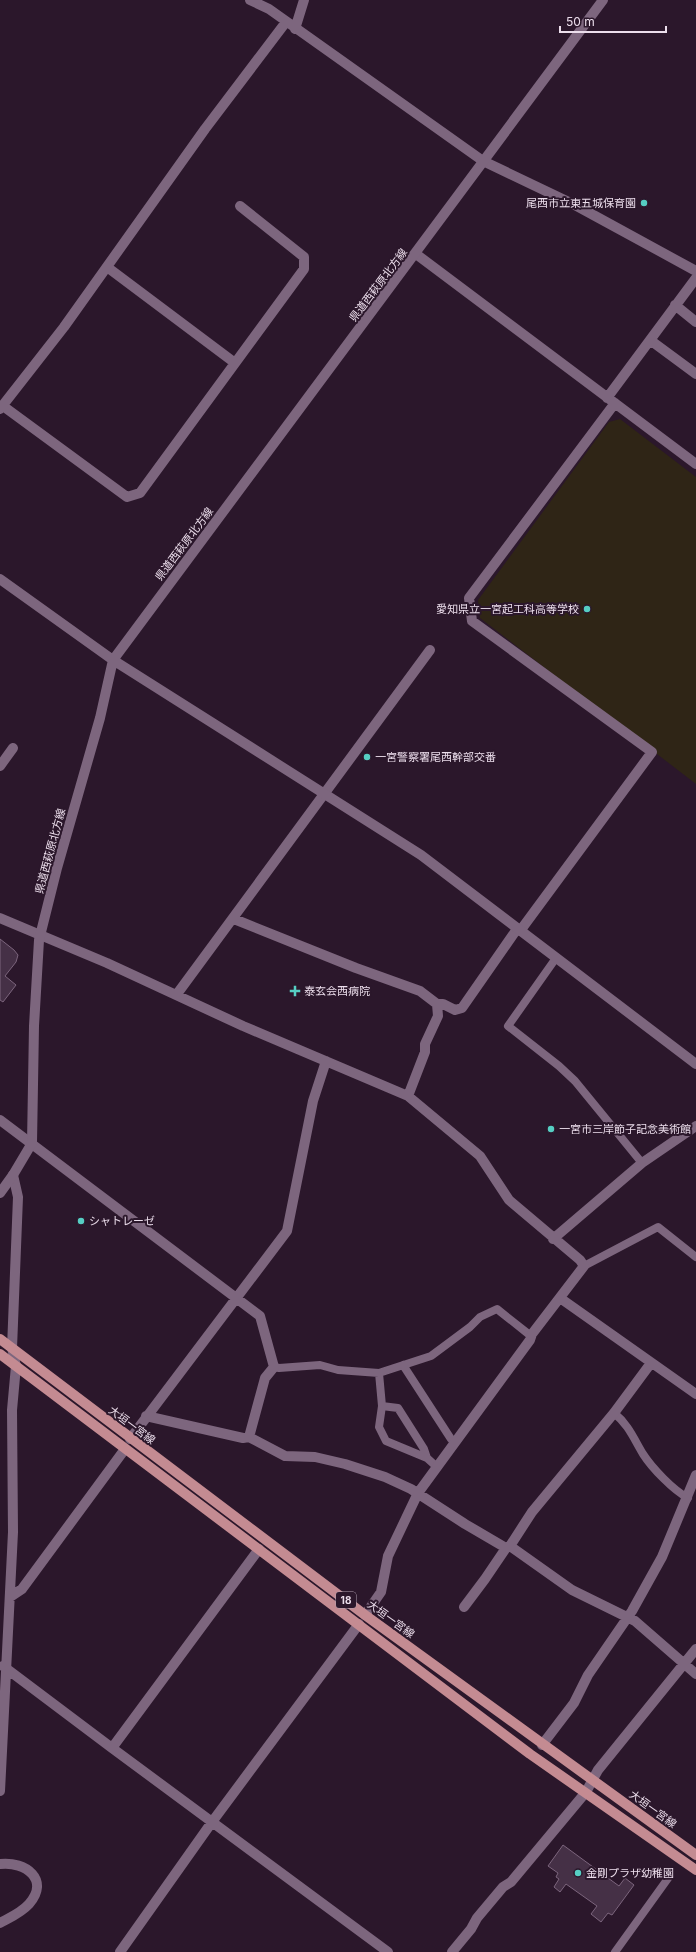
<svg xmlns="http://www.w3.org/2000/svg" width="696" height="1952" font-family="Inter,'Noto Sans JP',sans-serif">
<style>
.education{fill:#2f2516}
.building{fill:#453046;stroke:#7c657d}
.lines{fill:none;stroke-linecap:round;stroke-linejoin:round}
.lane{stroke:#7d667e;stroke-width:8}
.street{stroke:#7d667e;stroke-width:10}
.secondary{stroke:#7d667e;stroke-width:10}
.primary{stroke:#c48b92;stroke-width:10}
.poi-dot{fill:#56cec3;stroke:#2b172b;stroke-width:1.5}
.labels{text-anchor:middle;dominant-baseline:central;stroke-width:4;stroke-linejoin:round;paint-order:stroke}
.shield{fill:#2b172b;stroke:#b2a2b2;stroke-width:1}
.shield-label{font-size:10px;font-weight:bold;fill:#ecdeec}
.poi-label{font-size:11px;fill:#ecdeec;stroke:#2b172b;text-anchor:start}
.street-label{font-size:11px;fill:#ecdeec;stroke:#2b172b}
</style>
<rect width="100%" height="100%" fill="#2b172b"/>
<path class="education" d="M620 419 696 477V784L480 618 478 600 609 422Z"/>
<path class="building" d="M0 939 14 950 18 955 16 962 5 976 16 985 3 1002 0 1000Z
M563 1845 619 1886 625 1878 634 1885 612 1915 608 1913 601 1922 591 1914 597 1906 566 1884 560 1892 554 1887 559 1879 556 1877 558 1873 548 1866Z"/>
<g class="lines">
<path class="lane" d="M556 958 508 1026 559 1066 575 1081 642 1163
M584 1266 658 1227 696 1257
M403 1365 451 1439 455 1443
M274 1367 279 1368 320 1365 338 1370 379 1373 385 1371 431 1356 470 1327 480 1317 497 1309 531 1336
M379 1373 382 1406 379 1427 386 1441 427 1458 437 1467
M382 1406 398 1408 424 1449 427 1458
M614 1413C628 1424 634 1439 643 1454 652 1468 673 1490 688 1498
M615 1952 669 1877"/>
<path class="street" d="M250 0 269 9 483 161 575 205 696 271
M295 29 304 0
M416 254 696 464
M107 267 235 363
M675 305 696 322
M650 340 696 374
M607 398 696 278
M3 406 127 497 140 493 304 269V257L240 206
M0 409 64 327 205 129 286 22
M0 766 13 748
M0 918 107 963 243 1026 408 1096 480 1156 509 1200 580 1260 584 1266 532 1334 530 1340 418 1493 388 1556 381 1592 365 1615
M234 919 356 968 420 991 437 1004 438 1016 425 1044V1052L408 1096
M520 931 652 752 472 621 469 598 615 403
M177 994 430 650
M437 1004H443L455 1010 462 1008 517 929
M0 1120 260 1316 274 1367 265 1378 249 1437
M553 1239 642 1163 696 1126
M560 1298 696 1394
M146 1416 243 1438 249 1437 285 1456 315 1457 345 1464 385 1477 411 1489 465 1524 506 1548 510 1546 572 1590 635 1621 696 1674
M130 1439 287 1231 313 1101 326 1061
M510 1546 532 1512 614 1413 651 1363
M10 1597 22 1589 125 1449
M464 1607 485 1579 506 1548
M3 1666 112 1748 388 1952
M542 1745 574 1703 588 1675 632 1611 662 1557 696 1475
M112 1748 259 1549
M0 1791 13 1532 12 1410 16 1366 12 1348 18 1197 13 1175
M0 1864C26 1861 50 1880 29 1904 21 1913 9 1918 0 1923
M120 1952 212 1822 359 1624
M452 1952 471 1929 477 1918 503 1887 511 1882 586 1792 598 1770 696 1649"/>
<path class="secondary" d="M0 579 113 660 421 855 696 1064
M0 1193 13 1175 32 1143 34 1026 39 940 57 868 100 718 113 660 603 0"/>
<path class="primary" d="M0 1339 365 1615 696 1855
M0 1354 530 1754 696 1870"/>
</g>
<g class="poi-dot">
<circle cx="644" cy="203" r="4"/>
<circle cx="587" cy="609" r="4"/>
<circle cx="367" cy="757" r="4"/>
<path d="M293 985h4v4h4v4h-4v4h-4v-4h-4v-4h4z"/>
<circle cx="551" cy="1129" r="4"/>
<circle cx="81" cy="1221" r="4"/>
<circle cx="578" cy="1873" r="4"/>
</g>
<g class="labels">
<rect class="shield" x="336" y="1592" width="20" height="16" rx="3"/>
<g class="shield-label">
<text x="346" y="1600">18</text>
</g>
<g class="poi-label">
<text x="636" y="203" text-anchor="end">尾西市立東五城保育園</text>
<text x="579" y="609" text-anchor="end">愛知県立一宮起工科高等学校</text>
<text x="375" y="757">一宮警察署尾西幹部交番</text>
<text x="304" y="991">泰玄会西病院</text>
<text x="559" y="1129">一宮市三岸節子記念美術館</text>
<text x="89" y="1221">シャトレーゼ</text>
<text x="586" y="1873">金剛プラザ幼稚園</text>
</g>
<g class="street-label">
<text transform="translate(378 285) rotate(-53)">県道西萩原北方線</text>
<text transform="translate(184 544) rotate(-53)">県道西萩原北方線</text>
<text transform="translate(50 851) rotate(-75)">県道西萩原北方線</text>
<text transform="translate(132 1425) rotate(37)">大垣一宮線</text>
<text transform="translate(391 1619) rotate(36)">大垣一宮線</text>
<text transform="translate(653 1809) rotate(36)">大垣一宮線</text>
</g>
</g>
<path d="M560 26v6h106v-6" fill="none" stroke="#ecdeec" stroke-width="2"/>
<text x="566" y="26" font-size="12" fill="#ecdeec" stroke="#2b172b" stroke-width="3" paint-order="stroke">50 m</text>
</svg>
